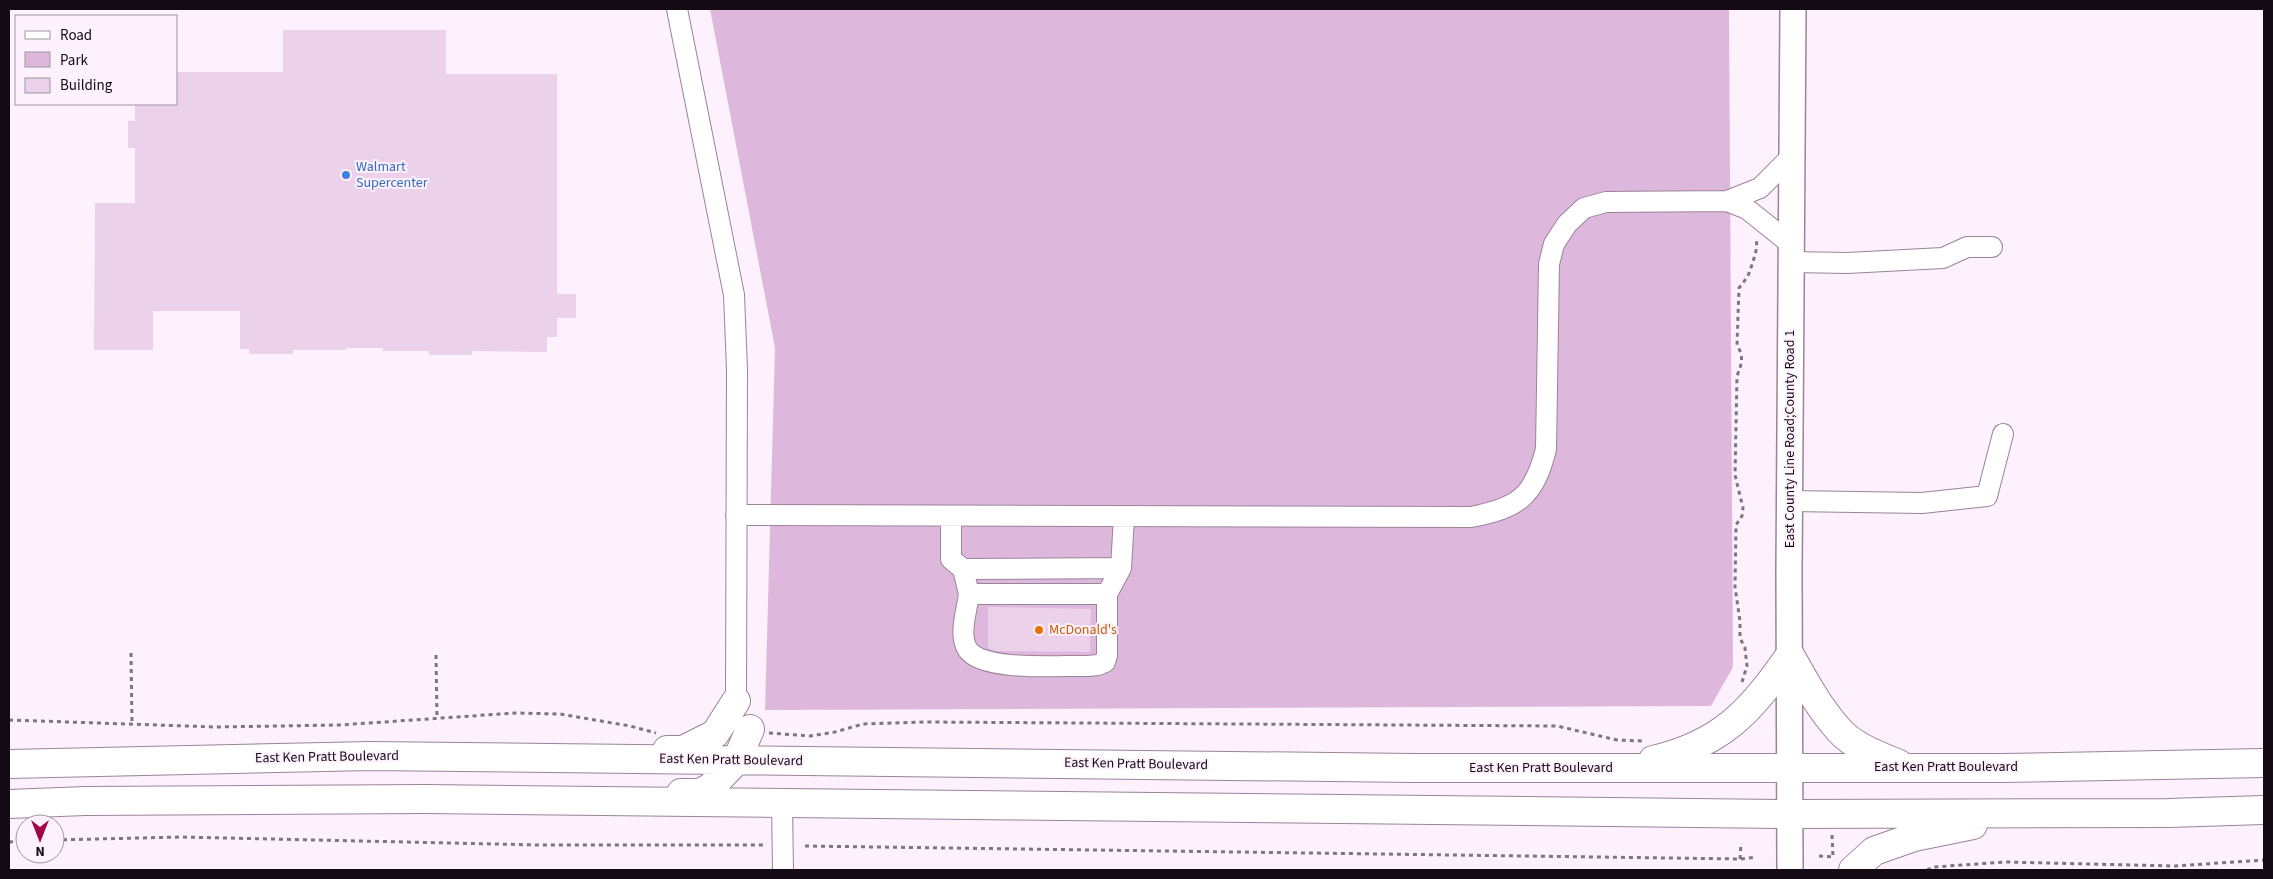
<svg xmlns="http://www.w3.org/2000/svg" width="2273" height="879" font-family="'Source Sans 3',sans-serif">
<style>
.green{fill:#ddb8dc}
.building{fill:#ecd1eb}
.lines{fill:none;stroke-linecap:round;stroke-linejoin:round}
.minor-casing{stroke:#9b839a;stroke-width:22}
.major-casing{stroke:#9b839a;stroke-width:28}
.highway-casing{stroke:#9b839a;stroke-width:30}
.path{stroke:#7e747e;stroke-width:3;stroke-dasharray:4 4;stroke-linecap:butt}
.minor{stroke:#fff;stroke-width:20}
.major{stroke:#fff;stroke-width:25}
.highway{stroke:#fff;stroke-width:28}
.shop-dot{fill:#3f7fe0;stroke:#fcf1fc;stroke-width:2}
.food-dot{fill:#e8710a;stroke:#fcf1fc;stroke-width:2}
.labels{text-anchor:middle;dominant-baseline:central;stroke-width:4;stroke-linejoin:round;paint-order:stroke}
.shop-label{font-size:14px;fill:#366cbe;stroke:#fcf1fc;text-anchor:start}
.street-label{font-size:14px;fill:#130a13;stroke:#fcf1fc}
.food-label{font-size:14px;fill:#c56008;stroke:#fcf1fc;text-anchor:start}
</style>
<rect width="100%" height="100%" fill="#fcf1fc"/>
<path class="green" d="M710 9H1729L1733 667 1711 706 765 710 775 348Z"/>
<path class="building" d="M283 30H446V74H557V294H576V318H557V337H547V352L472 351V355H429V351H383V348H346V350H293V354H249V349H240V311H153V350H94L95 203H135V148H128V121H135V104H176V72H283Z
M988 607 1091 609 1090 652 997 651 988 648Z"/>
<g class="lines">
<defs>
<path id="minor" d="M677 9 734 295 737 370 736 701
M1727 201 1747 209 1792 245
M1791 262 1847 263 1943 258 1967 247H1992
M1790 501 1922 503 1987 496 2003 434
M736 515 1471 517C1518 508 1534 497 1546 449L1549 264 1554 244 1567 224 1584 208 1606 202 1727 201 1760 188 1792 156
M951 517V559L963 569 969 594H1107L1121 568 1124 517
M963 569 1121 568
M969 594C967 610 958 636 968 650 984 672 1062 665 1088 666L1098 665 1105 662 1107 655V594
M782 804 783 870"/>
<path id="major" d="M1790 870 1789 571 1793 9"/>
<path id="highway" d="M667 750H683L715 734 736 701
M1653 760C1722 744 1751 711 1790 655 1804 680 1819 708 1839 730 1854 747 1878 755 1899 764
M9 764 370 756 1413 768H2002L2264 763
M681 793H700L711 787 737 760 750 729
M9 804 85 801 425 799 1790 814 2168 813 2264 810
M1853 870 1874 851 1914 837 1973 825"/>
</defs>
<use href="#minor" class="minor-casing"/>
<use href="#major" class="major-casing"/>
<use href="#highway" class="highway-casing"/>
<path class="path" d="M131 653 132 724
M436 655 437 719
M1742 682 1747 666 1745 648 1740 638V621L1735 587 1736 525 1742 516 1743 508 1735 475 1737 376C1742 363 1744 357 1737 345L1739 288 1748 276 1753 262 1757 247 1756 238
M9 720 216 727 340 725 515 713 560 714 630 726 656 733
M769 733 810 736 835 732 863 724 926 722 1557 726 1617 740 1642 741
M1832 835 1833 856
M55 840 181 837 539 845H766
M9 842 25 841
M805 846 1740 859 1756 857
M1819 856 1834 857
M1740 859 1741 843
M1927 870 1934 867 2005 862 2175 866 2264 860"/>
<use href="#minor" class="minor"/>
<use href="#major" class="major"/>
<use href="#highway" class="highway"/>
</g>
<circle class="shop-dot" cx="346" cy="175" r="5"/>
<circle class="food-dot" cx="1039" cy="630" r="5"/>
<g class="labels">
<g class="shop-label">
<text x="356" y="167">Walmart<tspan x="356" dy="16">Supercenter</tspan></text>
</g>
<g class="street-label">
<text transform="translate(1790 439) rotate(-90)">East County Line Road;County Road 1</text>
<text transform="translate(327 757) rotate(-1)">East Ken Pratt Boulevard</text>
<text transform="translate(731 760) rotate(1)">East Ken Pratt Boulevard</text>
<text transform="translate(1136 764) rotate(1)">East Ken Pratt Boulevard</text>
<text x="1946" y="767">East Ken Pratt Boulevard</text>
<text x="1541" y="768">East Ken Pratt Boulevard</text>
</g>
<g class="food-label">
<text x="1049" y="630">McDonald's</text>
</g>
</g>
<rect width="2273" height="879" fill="none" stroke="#130a13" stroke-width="20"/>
<rect x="15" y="15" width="162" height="90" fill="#fcf1fc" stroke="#9f959f"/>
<rect x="25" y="31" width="25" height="8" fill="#ffffff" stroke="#9f959f"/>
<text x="60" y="40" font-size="15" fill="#130a13">Road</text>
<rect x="25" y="52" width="25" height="15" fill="#ddb8dc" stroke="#9f959f"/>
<text x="60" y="65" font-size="15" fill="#130a13">Park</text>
<rect x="25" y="78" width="25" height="15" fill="#ecd1eb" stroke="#9f959f"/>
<text x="60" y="90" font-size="15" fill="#130a13">Building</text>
<g transform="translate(40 839) rotate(180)"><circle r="24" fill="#fcf1fc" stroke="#9f959f"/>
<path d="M0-4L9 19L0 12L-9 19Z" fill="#a0074a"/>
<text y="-8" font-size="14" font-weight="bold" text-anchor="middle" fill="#130a13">N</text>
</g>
</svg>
